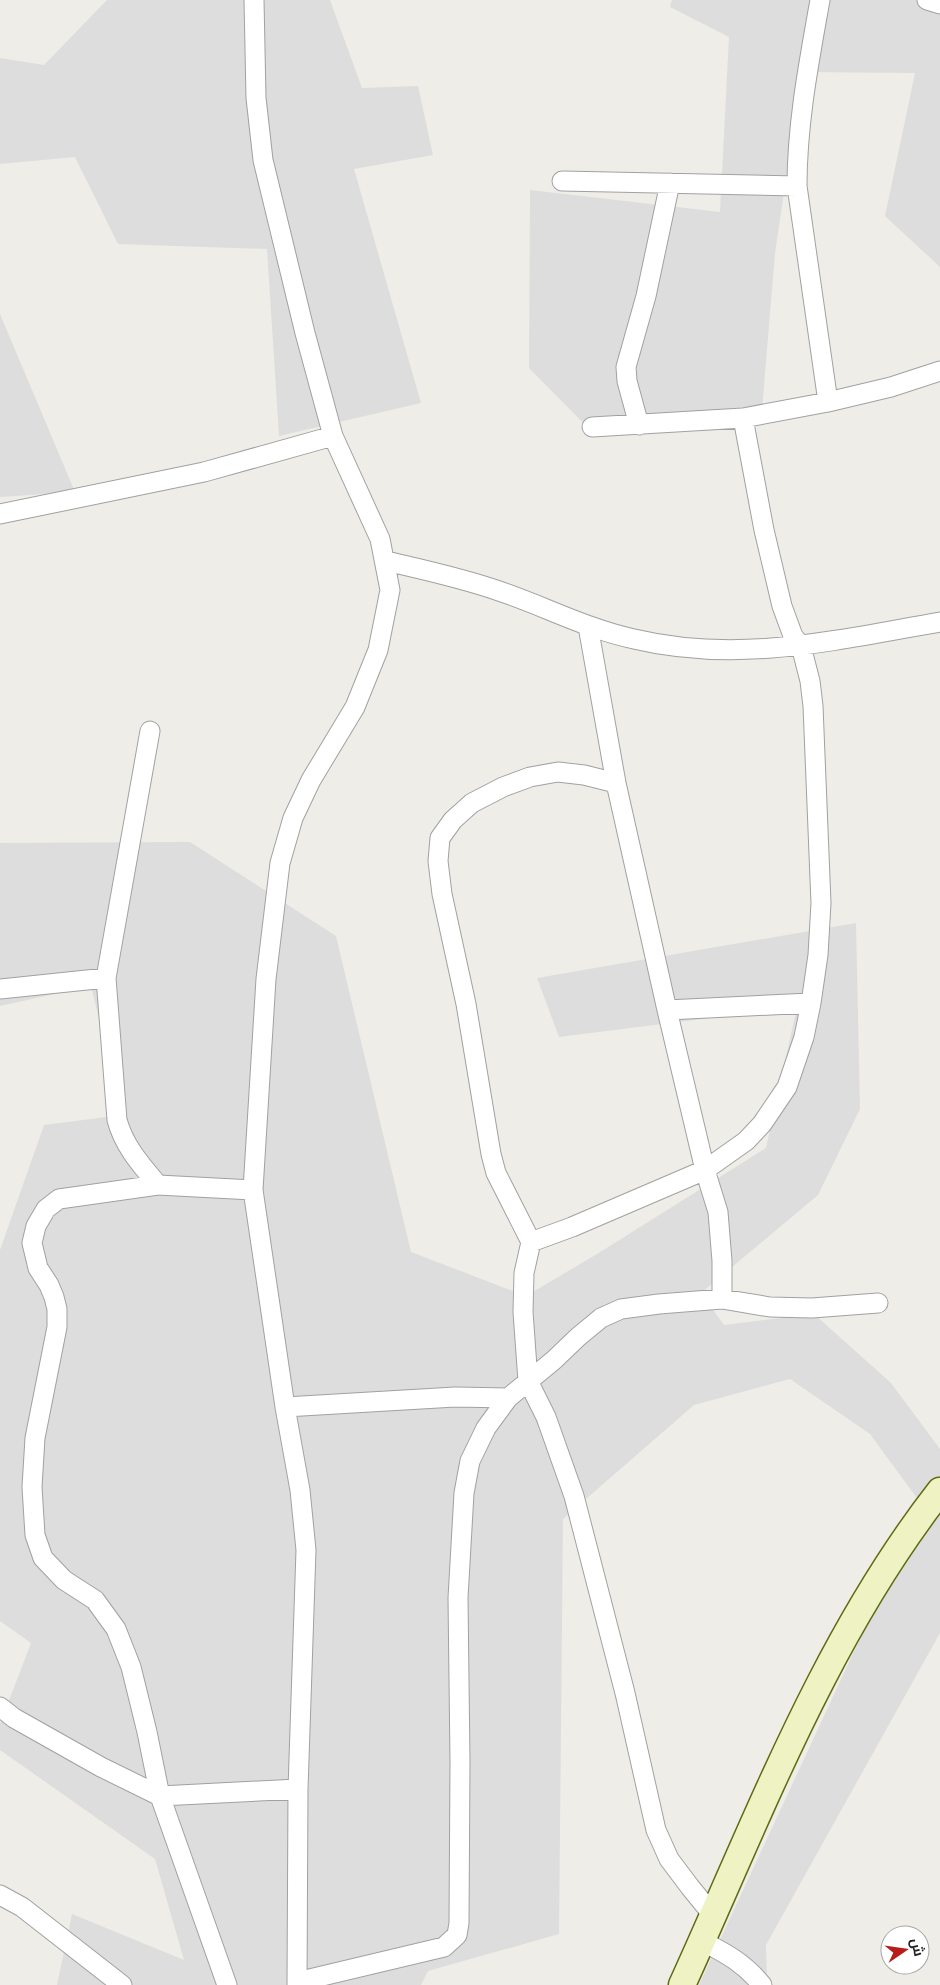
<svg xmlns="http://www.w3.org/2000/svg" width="940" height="1985" font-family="Poppins,Cairo,sans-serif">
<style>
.residential{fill:#dedddd}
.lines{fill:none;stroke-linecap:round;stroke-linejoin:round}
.street-casing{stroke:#a1a1a1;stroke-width:21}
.secondary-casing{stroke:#5f6b13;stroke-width:29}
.street{stroke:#fff;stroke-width:19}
.secondary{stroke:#eff2c2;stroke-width:26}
</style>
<rect width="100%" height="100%" fill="#efede7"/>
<path class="residential" d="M107 0H330L362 88 418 86 433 155 354 169 421 403 279 436 267 249 118 244 75 157 0 164V58L44 65Z
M672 0H940V267L885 216 915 73 802 72 775 253 762 410 597 437 529 368 530 190 720 212 729 37 670 7Z
M0 314 75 492 0 497Z
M190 842 336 936 411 1252 526 1296 597 1254 766 1148 797 1007 559 1037 537 978 856 923 860 1109 818 1195 701 1293 724 1325 814 1314 891 1383 940 1449V1633L766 1945 767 1985H699L922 1505 870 1434 790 1379 694 1405 563 1519 559 1934 428 1971 421 1985H57L72 1914 184 1960 155 1859 0 1750V1724L31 1643 0 1621V1250L44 1125 122 1115 91 986 0 1006V843Z"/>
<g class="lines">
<defs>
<path id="street" d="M254 0 256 98 263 160 305 333 333 436 380 539 390 590 378 650 355 707 311 780 293 818 280 863 266 979 253 1190 285 1407 300 1490 306 1550 298 1789 297 1985
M820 0C809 62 797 123 797 186L828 402
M927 0 940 4
M562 181 797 186
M639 425 627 381 626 367 646 296 670 183
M592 427 743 418 828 402 891 387 940 371
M0 514 204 472 333 436
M386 561C424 570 462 578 499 591 544 606 587 629 634 639 739 664 836 640 940 622
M588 626 616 783 667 1010 705 1170 718 1212 722 1261V1299
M150 731 106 978 117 1120C124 1146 141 1165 158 1185
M0 989 106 978
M667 1010 811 1003
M531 1242 496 1173 491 1154 466 1004 442 894 438 861 440 838 453 820 472 803 503 787 530 777 558 772 584 775 616 783
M285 1407 455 1397 508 1398
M0 1707 14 1718 101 1767 160 1796 298 1789
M0 1895 22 1907 122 1985
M712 1914 690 1887 669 1859 656 1830 625 1693 574 1496 546 1417 528 1381 523 1312 524 1273 531 1242 572 1227 705 1170 746 1141 762 1124 787 1087 804 1037 811 1003 818 955 821 903 813 706 810 681 801 646 793 636 782 606 764 530 743 418
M702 1941C727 1954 744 1963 762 1985
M297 1982 444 1947 457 1935 459 1923 460 1762 458 1598 464 1493 470 1461 486 1428 508 1398 554 1360 578 1337 601 1318 621 1309 659 1304 722 1299 770 1307 812 1308 878 1303
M227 1985 160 1796 147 1732 131 1667 116 1629 95 1600 64 1580 43 1558 35 1535 32 1487 35 1438 57 1327V1309L54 1297 49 1285 38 1268 32 1243 36 1226 46 1209 59 1199 158 1185 253 1190"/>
<path id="secondary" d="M682 1985C759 1816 825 1638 940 1491"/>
</defs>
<use href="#street" class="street-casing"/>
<use href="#secondary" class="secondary-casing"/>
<use href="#street" class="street"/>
<use href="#secondary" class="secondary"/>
</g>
<g transform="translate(905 1950) rotate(77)"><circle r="24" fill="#ffffff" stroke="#a6a6a6"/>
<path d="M0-4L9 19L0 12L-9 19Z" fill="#b71d19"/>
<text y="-8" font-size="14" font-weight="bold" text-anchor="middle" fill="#202020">ش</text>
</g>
</svg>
